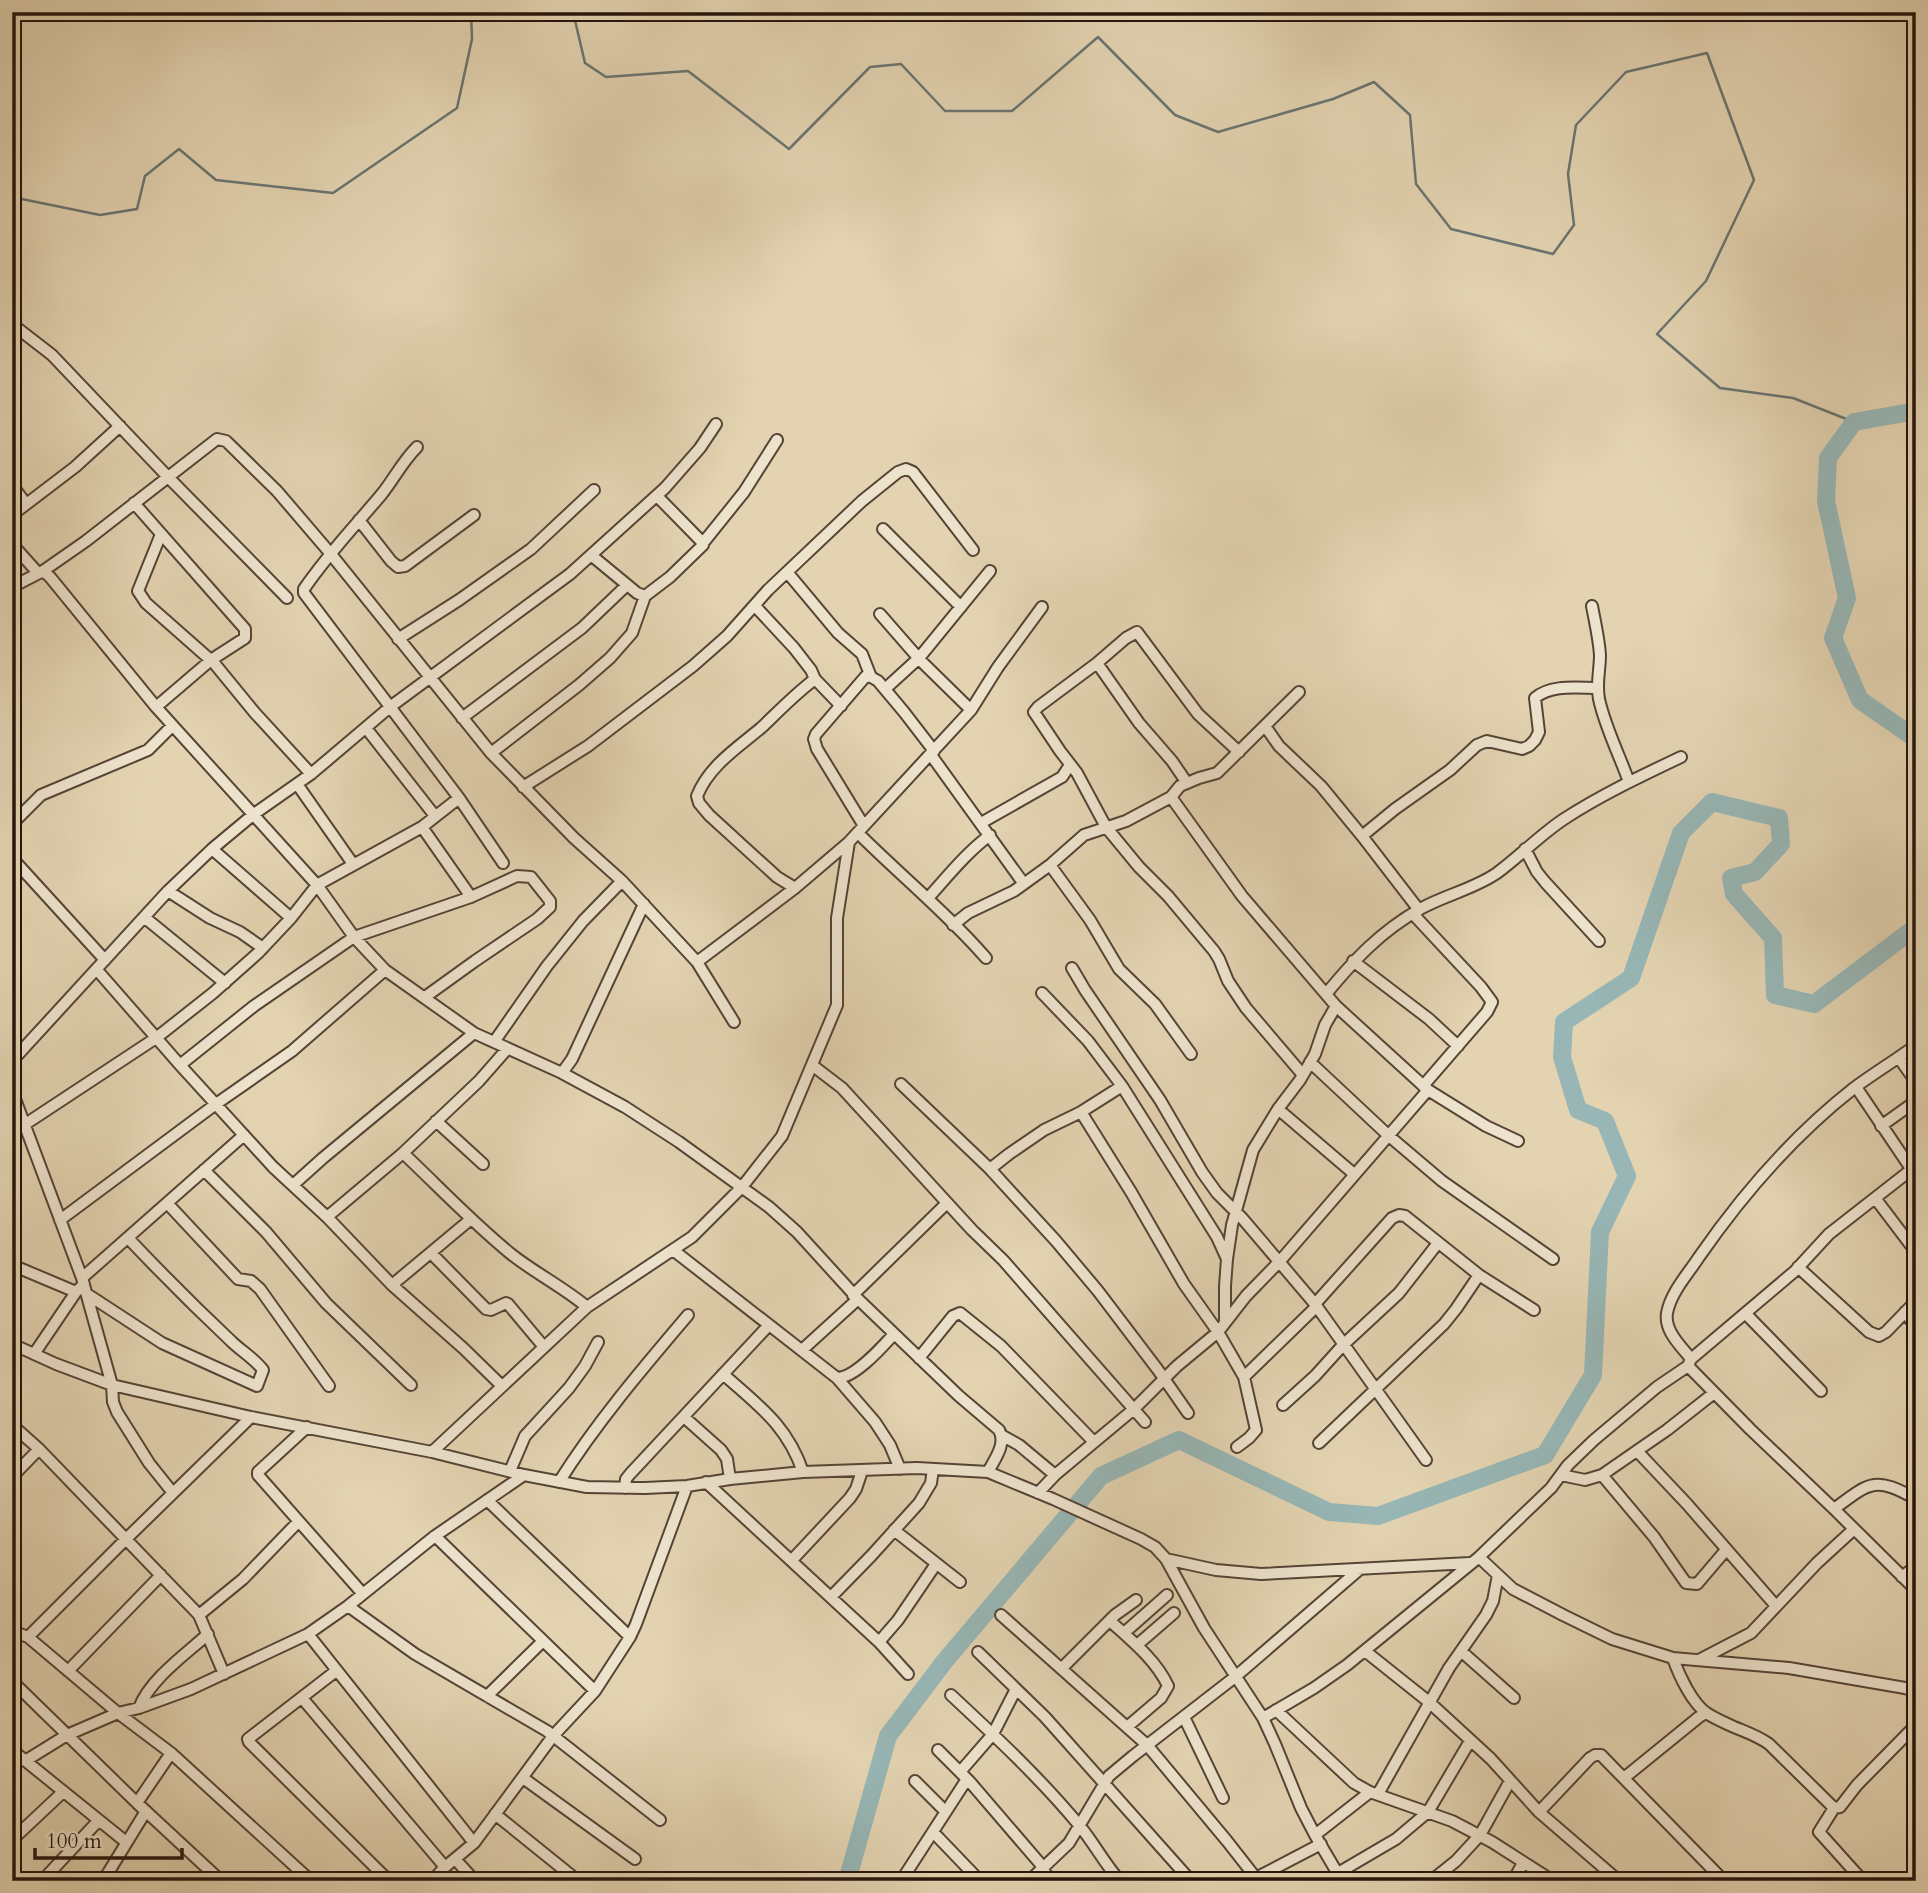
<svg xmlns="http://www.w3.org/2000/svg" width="1928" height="1893" font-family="Cardo,serif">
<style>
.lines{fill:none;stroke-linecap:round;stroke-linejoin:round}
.stream{stroke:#6a7572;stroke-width:2.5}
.river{stroke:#97b6b5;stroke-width:18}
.street-casing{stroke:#554436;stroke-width:14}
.street{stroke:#ede2cc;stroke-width:10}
</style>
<rect width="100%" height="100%" fill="#e3d3b1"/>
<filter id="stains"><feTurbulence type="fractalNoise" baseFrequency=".00286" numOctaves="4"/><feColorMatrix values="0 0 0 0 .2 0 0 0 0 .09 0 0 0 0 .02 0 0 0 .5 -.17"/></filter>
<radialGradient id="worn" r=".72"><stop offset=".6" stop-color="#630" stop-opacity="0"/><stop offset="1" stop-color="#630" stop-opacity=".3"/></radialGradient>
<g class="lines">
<path class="stream" d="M573 12 585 63 606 77 688 71 789 149 870 67 901 64 945 111H1012L1098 37 1175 115 1218 132 1333 99 1374 82 1410 115 1416 184 1451 229 1553 254 1574 225 1568 174 1576 125 1626 72 1707 53 1754 180 1706 281 1657 334 1720 388 1793 398 1854 422
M12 197 100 215 137 209 145 176 179 149 216 180 333 193 457 108 472 39 471 12"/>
<path class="river" d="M1916 411 1854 422 1828 458 1826 501 1847 598 1833 638 1860 700 1916 739
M847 1881 888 1736 944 1662 1101 1476 1179 1440 1329 1512 1378 1516 1545 1455 1593 1375 1600 1232 1627 1176 1605 1121 1578 1110 1562 1057 1564 1022 1631 978 1681 833 1712 802 1779 818 1781 844 1755 872 1731 878 1734 894 1773 938 1775 995 1814 1004 1916 927"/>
<defs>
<path id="street" d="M12 324 52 355 168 477 287 598
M417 447C402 462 394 479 381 495 355 526 327 555 304 589V593L459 798 503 863
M12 485 26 504
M657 496 703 543
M134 503 245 629V638L211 660 156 707
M12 515 75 467 120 426
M359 520 391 561 398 567 405 566 474 515
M883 529 961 607
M161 534 138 591 146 603 214 663 255 713 311 774
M12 544 38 573
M591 555 637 593 645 596
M43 571 86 541 217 439 226 441 277 491 330 553 491 753 574 838 622 881 697 962 734 1022
M787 572 838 633 862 654 871 677 878 681 904 712 934 751
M12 587 43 571 50 577 156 707 317 885 354 937 385 970 474 1033 562 1073 625 1107 679 1142 769 1207 797 1232 858 1299 959 1396 999 1430C1007 1444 994 1460 988 1472
M755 606 794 648 811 670 815 679 841 706
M1592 606C1595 622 1599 639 1600 655 1600 670 1596 683 1599 699 1605 727 1619 754 1629 782
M880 614 921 661 971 710
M398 639 459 600 531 549 594 490
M1097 663 1139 723 1172 761 1187 783
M885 689 919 658 990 571
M462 718 582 628 627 585
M1265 726 1279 746 1321 786 1362 836 1419 910
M366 728 435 816
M1239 752 1198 714 1137 632 1126 638 1097 663 1038 707 1034 712 1060 751 1077 773 1106 827 1139 867 1168 896 1214 951 1219 959 1228 981 1246 1008 1303 1075
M491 753 579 685 610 658 632 633 645 596 670 577 703 545V543L744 492 777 440
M931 755 1024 884
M297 784 353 864
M523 787 588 746 693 666 727 636 768 590 862 501 898 472 906 469 913 472 973 550
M1171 797 1242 896 1336 1006 1428 1090 1486 1126 1518 1141
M981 823 1062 777 1070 765
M12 824 41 795 148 750 172 726
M864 826 817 749 814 739 816 734 866 676 871 677
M422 827 471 897
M858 833C900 875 947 913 986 958
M1362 836 1395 809 1450 770 1477 745 1487 741 1522 749 1529 746 1535 740 1539 732 1535 698C1551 684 1578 688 1598 688
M212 849 291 918
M1525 849 1537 872 1545 882 1599 941
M12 858 105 960
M1050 865 1090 920 1119 969 1155 1004 1191 1054
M795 888 777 877 709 815 699 803 697 796C709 766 737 748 761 728 779 711 795 694 815 679
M168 891 210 918 240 932 263 948
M928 898C948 876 966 853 990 835
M1413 914 1481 987 1492 1002 1487 1012 1423 1086
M144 917 225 983
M953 925 968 913 1014 891 1050 865 1084 835 1126 821 1171 797 1180 786 1199 778 1217 773 1299 692
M1353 961 1429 1019 1458 1046
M697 962 795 888 849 842
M1072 968 1085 990 1160 1100 1202 1172 1217 1193 1242 1218 1315 1304 1426 1460
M97 970 180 1065 273 1167 327 1217 392 1285 463 1348 502 1386
M1042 993 1088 1041 1122 1086 1217 1237 1227 1259 1225 1286V1321
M1326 994C1355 959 1380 932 1420 909 1445 895 1474 889 1497 873 1520 856 1540 835 1564 819 1601 795 1641 776 1681 757
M494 1042 547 966 583 921 622 881
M1899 1058 1916 1082
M12 1061 168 891 212 849 254 814 311 774 390 707 570 574 665 488 700 448 716 424
M1310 1062 1389 1136 1442 1181 1553 1259
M180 1065 254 1006 354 937 471 897 517 876 531 877 550 901V907L537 919 475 961 425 997
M812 1065 842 1088 972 1230 1003 1260 1145 1422
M562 1073 572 1059 644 904
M901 1084 990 1169 1056 1241 1098 1291 1158 1370 1188 1413
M1856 1087 1916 1176
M12 1091 82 1278 112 1385 113 1402 117 1412 149 1463 173 1493
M1278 1109 1354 1174
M1081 1112 1131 1192 1184 1284 1218 1332 1244 1377 1256 1430 1249 1438 1237 1447
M436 1121 483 1164
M24 1125 156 1038 213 993 258 953 291 918 317 885 422 827 459 798
M1881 1126 1916 1101
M403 1153C439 1187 473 1223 511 1254 535 1273 563 1287 587 1307
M990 1169 1009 1154 1044 1130 1081 1112 1122 1086
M204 1170 266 1232 326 1303 411 1385
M293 1185 323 1158 474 1033
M1875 1198 1916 1252
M167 1203 238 1279 251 1281 260 1289 329 1386
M327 1217 403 1153 479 1081 507 1049
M60 1220 216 1104 292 1051 385 970
M673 1250 837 1378 875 1422 890 1445 900 1469
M431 1253 486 1309 491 1310 506 1303 508 1304 544 1347
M1227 1259 1232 1225 1253 1150 1278 1109 1300 1080 1315 1054 1325 1025 1336 1006
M12 1265 76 1292
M1798 1267 1869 1332 1879 1336 1886 1332 1916 1301
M82 1278 244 1135
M392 1285 471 1219
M87 1294 162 1343 257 1386 263 1370C254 1358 241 1351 231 1341 196 1308 161 1273 128 1238
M853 1295 947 1203
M1315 1304 1392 1218 1399 1215 1405 1216 1479 1275 1534 1310
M1905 1312 1916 1327
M1746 1314 1821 1391
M12 1344 56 1364 112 1385 251 1417 432 1452 524 1475 587 1487 645 1488 687 1486 730 1479 803 1472 917 1468 988 1472 1053 1499 1141 1539 1155 1547 1166 1559 1204 1628 1263 1718 1275 1744 1301 1808 1315 1835 1342 1881
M802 1350 858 1299
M34 1354 76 1292 84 1284
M919 1358 953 1316 960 1313 1001 1346 1094 1442
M1691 1359C1681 1346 1664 1331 1667 1313 1671 1292 1688 1274 1699 1257 1742 1195 1794 1135 1854 1088 1874 1073 1896 1060 1916 1045
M1688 1366 1750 1429 1834 1509 1916 1590
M723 1374C759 1406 787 1425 803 1472
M1244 1377 1316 1307
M837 1378C855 1378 882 1347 894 1334
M1283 1405 1315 1376 1343 1345 1399 1293 1438 1243
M684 1417 721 1450 727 1459 730 1479
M12 1425 39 1449 199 1615 224 1674
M307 1427 258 1472V1475L363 1594
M1003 1436 1019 1445 1055 1475
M1319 1443 1444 1324 1456 1309 1479 1275
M1637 1451 1687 1504 1776 1606
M432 1452 587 1307 692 1237 742 1187 782 1136 837 1005V918L849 842 971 710 998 667 1042 607
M510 1471 525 1436 569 1388 585 1366 598 1342
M1561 1475 1585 1480 1602 1475 1667 1430 1714 1393
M1602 1475 1654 1537 1686 1583 1697 1584 1726 1550
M12 1477 39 1449
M559 1482C596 1423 643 1368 688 1315
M706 1482 879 1642 908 1674
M625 1488 626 1479 630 1474 769 1325
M1038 1493 1055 1475 1134 1409 1177 1366 1218 1332 1246 1296 1280 1261 1428 1090
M487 1500 630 1637
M1834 1509C1870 1482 1875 1476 1916 1499
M894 1530 960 1582
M435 1536 595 1691
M1478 1558 1482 1560 1513 1589 1563 1615 1612 1639 1673 1658 1789 1668 1905 1688 1916 1692
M1166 1559 1216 1570 1261 1574 1470 1563
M792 1560 850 1498 856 1489 862 1471
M1902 1577 1916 1566
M831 1597 871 1556 919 1503 931 1483 933 1469
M348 1606 415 1654 547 1731 660 1820
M199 1615 243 1579 298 1522
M1001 1615 1147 1745 1227 1841 1256 1878
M1110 1621C1131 1640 1156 1660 1168 1686L1161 1698 1127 1727
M12 1631 28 1637 118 1713 171 1753 311 1881
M1124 1633 1167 1595
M308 1634 474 1843
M28 1637 126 1539 251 1417
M879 1642 898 1620 936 1564
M1137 1645 1174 1613
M1365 1651 1429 1702 1491 1759 1539 1812 1619 1881
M1461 1651 1514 1698
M978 1652 1045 1717 1191 1881
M1673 1658C1679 1675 1692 1704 1708 1714 1716 1719 1725 1723 1734 1727 1746 1732 1758 1736 1769 1744L1834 1808
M1699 1660 1751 1633 1817 1563 1854 1529
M1062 1668 1115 1615 1136 1600
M68 1671 161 1575
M336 1671 248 1739 249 1742 389 1881
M12 1681 137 1803 221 1881
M951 1695C995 1736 1040 1778 1079 1825 1094 1843 1104 1863 1120 1881
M487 1696 543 1641
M302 1698 445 1867
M139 1708C150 1679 186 1654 208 1634
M1276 1710 1354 1783 1370 1792 1452 1821 1492 1842 1553 1881
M1184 1717 1223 1798
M1263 1718 1314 1688 1347 1665 1478 1558 1551 1488 1568 1465 1594 1440 1657 1387 1688 1366 1691 1359 1795 1271 1829 1234 1916 1166
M12 1750 126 1842
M938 1750 970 1782 1043 1867
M25 1761 67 1735 118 1713 139 1708 191 1689 308 1634 348 1606 435 1536 524 1475
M960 1772 993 1734 1016 1689
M523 1778 635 1859
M1624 1778 1699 1717 1706 1713
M915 1781 945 1811
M1378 1794 1449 1668 1486 1615 1493 1601 1498 1575
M137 1803 171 1753
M1539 1812 1590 1758 1595 1755H1601L1724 1881
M495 1814 578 1881
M933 1832 980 1881
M1315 1835 1370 1792
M12 1840 63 1792
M455 1859 475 1881
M1041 1868 1052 1881
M1338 1873 1396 1839 1428 1812 1470 1741
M1252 1880 1321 1844
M42 1881 99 1820
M101 1881 108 1873 146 1811
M432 1881 445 1867 474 1843 553 1736 595 1691 630 1637 636 1624 687 1486
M901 1881 967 1779
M1029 1881 1069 1843 1109 1776 1133 1756 1235 1677 1360 1569
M1431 1881 1456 1861 1480 1835 1510 1781
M1513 1881 1523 1863
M1863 1881 1819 1832 1834 1808 1840 1807 1857 1785 1916 1725"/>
</defs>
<use href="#street" class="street-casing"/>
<use href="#street" class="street"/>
</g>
<rect width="1928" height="1893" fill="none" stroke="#e3d3b1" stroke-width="42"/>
<rect x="14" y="14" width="1900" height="1865" fill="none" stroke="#26140d" stroke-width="3.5"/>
<rect x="21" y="21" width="1886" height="1851" fill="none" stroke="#26140d" stroke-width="2"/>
<path d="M35 1848v10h147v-10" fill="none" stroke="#26140d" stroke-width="3.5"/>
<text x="46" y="1848" font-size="21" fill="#26140d" stroke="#ede2cc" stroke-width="5" paint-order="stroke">100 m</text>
<rect width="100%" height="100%" filter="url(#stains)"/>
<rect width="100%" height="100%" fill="url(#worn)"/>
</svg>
